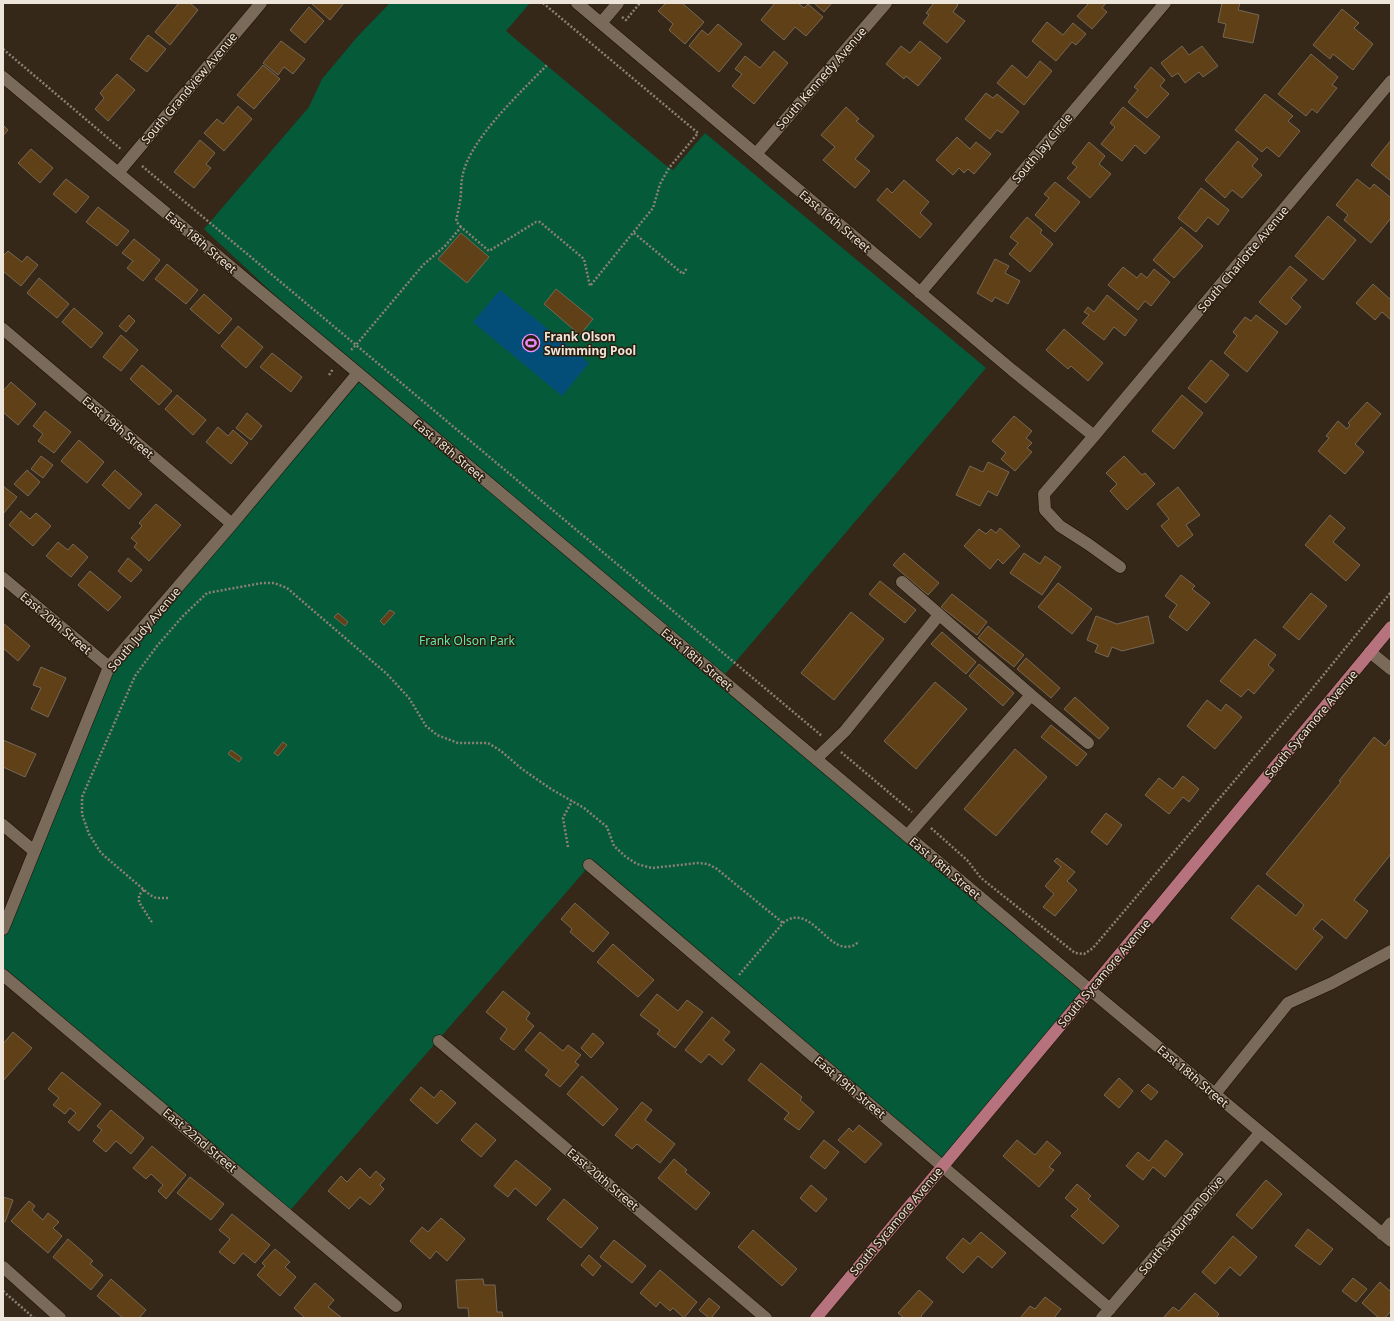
<svg xmlns="http://www.w3.org/2000/svg" width="1394" height="1321" font-family="'Noto Sans',sans-serif">
<style>
.green{fill:#055a39}
.water{fill:#034e78}
.building{fill:#604117;stroke:#766756}
.lines{fill:none;stroke-linecap:round;stroke-linejoin:round}
.minor-casing{stroke:#1c1004;stroke-width:13}
.major-casing{stroke:#1c1004;stroke-width:13}
.path{stroke:#8c8174;stroke-width:2.5;stroke-dasharray:2 2;stroke-linecap:butt}
.minor{stroke:#7a6a5a;stroke-width:12}
.major{stroke:#b6737d;stroke-width:12}
.labels{text-anchor:middle;dominant-baseline:central;stroke-width:3;stroke-linejoin:round;paint-order:stroke}
.street-label{font-size:12px;fill:#ede4da;stroke:#2b1e0f}
.poi-label{font-size:12px;font-weight:bold;fill:#ede4da;stroke:#2b1e0f;text-anchor:start}
.park-label{font-size:12px;fill:#64e9a9;stroke:#2b1e0f}
</style>
<rect width="100%" height="100%" fill="#352819"/>
<path class="green" d="M390 3H530L506 31 664 164 673 170 705 133 986 368 721 679 1090 990 943 1166 590 865 287 1214 3 975V929L109 667 358 373 204 229 309 107 322 79 358 36Z"/>
<path class="water" d="M500 290 589 363 562 396 473 322Z"/>
<path class="building" d="M179 3H190L198 10 170 45 155 32Z
M313 3H344L330 20 312 4Z
M666 3H682L704 22 685 44 669 30 673 24 658 11Z
M775 3H798L804 8 808 4 823 17 806 36 795 27 784 40 761 20Z
M814 3H832L824 12Z
M934 3H955L958 5 953 12 965 21 947 43 923 23 929 15 926 13Z
M1089 3H1106L1102 8 1107 12 1092 29 1077 16Z
M1222 3H1240L1238 10 1259 15 1253 43 1223 37 1226 24 1218 22Z
M309 7 324 21 305 43 290 30Z
M1342 9 1359 23 1354 28 1373 44 1353 70 1333 54 1330 59 1313 45Z
M1047 22 1063 35 1073 23 1086 34 1076 45 1072 42 1056 61 1032 41Z
M718 24 742 44 719 72 689 46 702 30 708 35Z
M148 35 166 49 147 72 130 59Z
M281 41 305 59 293 74 284 67 278 75 263 63Z
M920 41 941 58 918 86 906 76 904 79 886 64 901 46 910 53Z
M1182 46 1189 55 1202 46 1218 66 1203 77 1199 72 1185 83 1178 73 1172 77 1161 63Z
M774 51 788 63 754 104 732 86 742 74 735 69 745 56 760 68Z
M1311 54 1338 77 1332 85 1337 88 1317 113 1312 109 1306 116 1278 94Z
M1040 61 1052 71 1024 105 997 83 1012 65 1027 78Z
M263 65 280 79 254 109 237 95Z
M1151 67 1165 80 1160 86 1169 94 1147 118 1128 102 1138 90 1134 87Z
M117 74 135 90 108 121 95 109 104 98 100 93Z
M986 93 993 98 997 94 1019 112 1002 133 997 130 990 139 965 119Z
M1265 94 1293 116 1288 121 1300 131 1279 157 1267 147 1262 152 1235 130Z
M238 106 252 119 224 151 204 133 217 119 223 124Z
M846 107 859 119 856 121 874 136 855 159 870 171 855 188 823 160 835 147 821 135Z
M1123 107 1160 137 1145 154 1135 145 1122 161 1101 144 1115 127 1110 123Z
M3 125 8 130 3 136Z
M957 137 970 149 976 142 991 154 974 174 968 169 964 173 959 168 953 175 936 160Z
M200 140 215 153 206 164 211 168 194 188 174 172Z
M1391 140V181L1371 165Z
M1238 141 1258 159 1252 166 1262 175 1242 198 1232 190 1225 198 1205 180Z
M1089 142 1105 156 1099 164 1111 174 1090 198 1067 178 1077 167 1072 163Z
M31 149 53 168 40 183 18 163Z
M66 179 89 197 76 213 53 194Z
M1357 179 1370 189 1374 184 1391 198V218L1371 243 1344 220 1348 215 1336 205Z
M904 180 929 202 920 213 932 224 920 238 877 200 887 188 892 193Z
M1055 182 1080 202 1055 232 1035 215 1049 198 1044 194Z
M1201 188 1229 210 1218 225 1208 217 1196 232 1178 218Z
M98 207 129 231 117 246 86 222Z
M1328 216 1356 240 1323 280 1295 256Z
M1027 217 1042 230 1040 233 1053 244 1030 272 1009 254 1018 243 1010 237Z
M1181 227 1203 246 1174 278 1153 260Z
M461 233 489 257 467 283 438 259Z
M134 239 160 260 143 281 127 268 133 261 122 253Z
M8 251 22 262 27 256 38 265 21 286 3 271V256Z
M995 259 1009 266 1005 273 1020 281 1008 304 995 297 992 302 977 293Z
M167 264 198 290 186 304 155 279Z
M1290 266 1307 280 1291 298 1301 307 1286 325 1259 302Z
M1123 267 1137 278 1141 273 1147 278 1154 269 1170 282 1151 306 1145 301 1138 310 1108 285Z
M39 278 69 304 57 318 27 293Z
M1373 284 1391 300V320L1382 312 1375 320 1356 303Z
M556 289 593 319 580 335 544 304Z
M204 294 232 319 219 334 190 309Z
M1107 295 1137 320 1125 336 1114 327 1104 340 1082 323 1089 315 1084 312 1088 307 1094 312Z
M74 308 103 333 91 348 62 322Z
M129 315 135 321 126 332 119 326Z
M1256 315 1278 332 1247 372 1224 353 1237 336 1233 332 1245 317 1251 321Z
M238 326 263 347 246 368 221 346Z
M1064 329 1103 363 1088 381 1071 366 1068 369 1046 350Z
M121 335 138 350 121 371 103 357Z
M272 353 302 377 291 392 260 367Z
M1211 360 1229 375 1206 403 1188 388Z
M142 365 172 391 159 405 130 379Z
M11 382 36 404 18 425 3 412V391Z
M177 395 206 420 193 435 165 409Z
M1182 395 1203 413 1174 449 1152 431Z
M1367 402 1381 414 1355 444 1364 452 1345 474 1318 451 1329 438 1326 436 1338 421 1347 429 1350 425 1348 423Z
M45 411 71 432 54 453 38 441 43 434 33 426Z
M247 413 262 426 251 440 236 428Z
M1014 416 1032 431 1026 438 1032 443 1027 448 1032 452 1015 471 1001 459 1006 453 992 441Z
M218 427 228 436 233 430 248 443 231 464 206 442Z
M79 440 104 462 87 483 61 461Z
M41 456 53 465 43 478 31 469Z
M1124 456 1142 475 1145 473 1155 484 1127 510 1110 491 1117 484 1106 473Z
M988 462 1009 472 997 496 988 491 980 506 956 495 970 466 983 472Z
M27 470 40 482 28 496 14 484Z
M115 470 142 494 129 509 102 485Z
M3 486 17 497 3 514Z
M1178 487 1200 515 1186 525 1193 535 1178 547 1161 526 1169 519 1157 504Z
M156 504 181 525 149 561 134 547 137 543 131 538 142 526 139 523Z
M21 511 30 519 36 513 51 526 33 546 9 525Z
M1330 515 1345 528 1333 542 1360 565 1346 581 1305 545Z
M1000 528 1020 546 1003 564 998 559 990 569 964 546 979 529 986 534 991 529 996 533Z
M58 542 68 550 73 544 88 557 71 577 46 556Z
M904 553 939 583 928 595 893 565Z
M1024 553 1040 564 1045 556 1061 567 1042 595 1010 573Z
M128 558 142 570 131 582 118 571Z
M90 571 121 597 108 611 78 585Z
M1181 575 1195 586 1192 589 1210 603 1187 631 1169 617 1177 605 1165 596Z
M880 581 916 610 905 623 869 594Z
M1058 583 1092 609 1072 634 1038 607Z
M1311 593 1327 606 1299 640 1283 627Z
M952 594 987 622 977 635 941 607Z
M390 610 395 613 384 625 380 621Z
M851 612 884 639 834 700 801 673Z
M338 613 348 622 345 626 334 617Z
M1096 616 1117 624 1148 616 1154 643 1122 651 1112 647 1108 657 1095 652 1098 645 1087 640Z
M3 623 30 646 18 661 3 648Z
M988 626 1024 655 1014 667 978 638Z
M942 632 976 662 966 674 931 644Z
M1255 639 1276 655 1268 665 1274 670 1254 694 1248 689 1241 697 1220 681Z
M1026 658 1060 688 1051 698 1017 669Z
M979 664 1014 693 1003 706 969 676Z
M41 667 66 678 48 717 31 709 41 688 33 685Z
M935 682 967 709 916 769 884 741Z
M1075 697 1109 728 1099 739 1064 709Z
M1207 700 1221 711 1226 704 1242 717 1215 749 1187 726Z
M1051 725 1087 754 1077 766 1041 737Z
M1374 737 1385 746 1391 738V854L1354 900 1368 911 1346 939 1322 919 1313 929 1323 937 1296 970 1231 918 1258 885 1296 916 1304 905 1266 874 1341 782 1339 781Z
M3 740 36 754 25 777 3 767Z
M283 742 287 745 278 756 274 753Z
M1015 749 1047 777 996 836 964 809Z
M231 750 242 758 239 762 228 754Z
M1183 776 1199 789 1189 802 1183 797 1169 814 1145 795 1159 778 1173 789Z
M1106 813 1122 825 1107 845 1091 832Z
M1057 858 1075 872 1067 881 1077 890 1055 916 1043 907 1054 894 1045 886 1061 867 1054 861Z
M575 903 609 933 593 952 570 932 572 929 561 919Z
M613 944 654 980 638 997 597 962Z
M503 991 530 1013 526 1019 534 1026 514 1050 500 1039 507 1029 486 1012Z
M657 994 678 1011 687 1000 703 1012 675 1048 657 1034 660 1030 640 1015Z
M712 1017 730 1032 723 1040 735 1050 722 1065 709 1054 701 1063 685 1050Z
M13 1032 32 1048 3 1081V1044Z
M540 1032 563 1051 568 1045 581 1055 575 1062 579 1065 560 1087 545 1075 549 1070 525 1050Z
M593 1033 604 1043 591 1058 581 1048Z
M761 1063 802 1097 800 1100 814 1112 799 1130 784 1119 789 1113 748 1080Z
M62 1072 101 1104 79 1131 68 1122 76 1113 70 1108 65 1114 53 1105 59 1098 48 1089Z
M582 1076 618 1109 603 1126 567 1094Z
M1119 1078 1133 1091 1119 1108 1104 1095Z
M1148 1084 1158 1092 1151 1100 1141 1091Z
M421 1087 434 1098 441 1090 456 1103 437 1124 410 1100Z
M642 1102 652 1110 645 1120 675 1144 660 1163 637 1144 632 1149 615 1135Z
M111 1110 144 1138 131 1154 116 1141 106 1152 93 1141 102 1130 97 1126Z
M476 1123 496 1140 481 1157 461 1140Z
M859 1125 882 1144 865 1163 838 1140 849 1128 853 1132Z
M824 1140 839 1152 825 1169 810 1157Z
M1017 1140 1035 1155 1047 1141 1061 1153 1049 1167 1054 1170 1039 1187 1003 1156Z
M1166 1140 1183 1154 1165 1177 1153 1167 1143 1180 1126 1166 1138 1152 1149 1161Z
M152 1146 186 1175 166 1199 158 1191 163 1185 151 1174 146 1179 133 1168Z
M674 1159 687 1170 685 1172 710 1193 696 1210 658 1178Z
M516 1160 551 1189 536 1206 515 1188 508 1197 494 1186Z
M360 1168 370 1178 376 1171 385 1179 380 1185 384 1189 370 1205 360 1197 349 1209 328 1191 341 1176 347 1182Z
M190 1177 224 1204 211 1220 177 1193Z
M1266 1180 1282 1194 1252 1229 1236 1215Z
M1077 1184 1091 1196 1088 1199 1119 1226 1103 1244 1071 1216 1078 1209 1065 1198Z
M811 1185 827 1199 816 1212 800 1198Z
M3 1197 13 1200 5 1222 3 1221Z
M564 1199 598 1228 581 1248 547 1219Z
M29 1201 35 1206 32 1210 43 1220 48 1213 59 1222 53 1228 62 1236 48 1253 11 1221Z
M232 1214 270 1245 255 1263 243 1253 234 1264 219 1252 230 1239 219 1230Z
M441 1218 465 1239 447 1261 436 1251 430 1259 410 1241 422 1227 428 1232Z
M1308 1229 1333 1249 1320 1265 1295 1246Z
M753 1230 797 1269 782 1286 738 1247Z
M981 1232 1006 1253 992 1268 978 1256 963 1273 946 1258 963 1238 970 1244Z
M1233 1236 1257 1257 1240 1276 1230 1267 1215 1284 1202 1272Z
M68 1239 93 1261 90 1264 103 1275 91 1290 53 1257Z
M614 1240 646 1266 632 1283 600 1257Z
M275 1249 290 1262 285 1267 296 1277 280 1296 257 1275 265 1266 262 1263Z
M589 1255 601 1266 593 1276 581 1265Z
M660 1270 697 1302 684 1318 673 1308 670 1311 660 1302 656 1307 640 1293Z
M1353 1278 1367 1289 1356 1302 1342 1291Z
M111 1279 146 1310 139 1318H123L97 1296Z
M483 1279 484 1285H495L497 1312H502L503 1318H469L468 1308H458L456 1280Z
M1380 1282 1391 1292 1390 1297 1391 1298V1311L1385 1318H1379L1362 1303Z
M315 1283 334 1300 328 1307 342 1318H305L294 1308Z
M919 1290 933 1302 921 1316 923 1318H904L898 1313Z
M1195 1293 1219 1314 1216 1318H1163L1173 1307 1179 1311Z
M1045 1297 1061 1309 1054 1318H1020L1030 1306 1035 1309Z
M709 1298 720 1307 712 1317 714 1318H707L708 1317 699 1310Z"/>
<g class="lines">
<defs>
<path id="minor" d="M577 3 1012 370 1094 436
M601 23 618 3
M3 77 358 373 1083 984 1391 1241
M756 154 886 3
M118 173 261 3
M920 293 1165 3
M3 329 232 524
M1120 567 1088 544 1060 526 1045 510 1044 494 1094 436 1391 81
M3 578 109 667
M902 582 1031 695 907 836
M1370 652 1391 669
M1031 695 1088 743
M816 759 845 731 939 615
M3 825 34 851
M589 865 1110 1309
M3 929 109 667 232 524 358 373
M3 975 396 1306
M439 1041 766 1318
M1214 1095 1288 1003 1332 983 1391 951
M1382 1234 1391 1223
M3 1267 60 1318
M1102 1318 1260 1133"/>
<path id="major" d="M816 1318 1090 990 1391 627"/>
</defs>
<use href="#minor" class="minor-casing"/>
<use href="#major" class="major-casing"/>
<path class="path" d="M543 3 698 133 669 168 660 184 653 208 590 286 584 259 540 222H536L489 251 461 227 445 246 423 265 356 345 822 736
M622 17 626 20 640 3
M3 49 122 150
M142 166 356 345 350 351
M461 227 456 221C458 212 460 203 461 194 461 183 462 174 466 164 480 130 521 92 547 65
M634 233 683 274 687 268
M329 375 333 369
M841 752 912 812
M931 828 967 860 981 878 1075 953 1084 954 1093 948 1312 689 1391 592
M568 847 563 818 572 801
M144 890 139 895V902L153 924
M168 898H156L150 895 101 853 89 834 82 814V797L135 676 157 646 182 617 207 593 262 583H274L287 588 387 674 409 698 426 726 437 735 458 743H488L501 751 522 769 551 789 584 808 607 827 614 846 626 857 637 864 652 868 698 863 708 864 717 869 783 923
M739 975 783 923C810 901 828 954 851 946 854 946 857 943 859 941
M3 1291 34 1318"/>
<use href="#minor" class="minor"/>
<use href="#major" class="major"/>
</g>
<defs>
<symbol id="stadium-ring" viewBox="-11 -11 22 22"><circle r="9.5" fill="#2b1e0f" stroke="#e98dfe" stroke-width="1.5"/><path d="M0-5a6.5 5 0 1 0 0 10a6.5 5 0 1 0 0-10ZM-3.5-1.8h7v3.6h-7Z" fill="#e98dfe"/></symbol>
</defs>
<g fill-rule="evenodd">
<use href="#stadium-ring" x="521" y="333" width="20" height="20"/>
</g>
<g class="labels">
<g class="street-label">
<text transform="translate(821 78) rotate(-49)">South Kennedy Avenue</text>
<text transform="translate(189 88) rotate(-50)">South Grandview Avenue</text>
<text transform="translate(1042 148) rotate(-50)">South Jay Circle</text>
<text transform="translate(835 221) rotate(40)">East 16th Street</text>
<text transform="translate(201 242) rotate(40)">East 18th Street</text>
<text transform="translate(1243 259) rotate(-50)">South Charlotte Avenue</text>
<text transform="translate(118 427) rotate(40)">East 19th Street</text>
<text transform="translate(449 450) rotate(40)">East 18th Street</text>
<text transform="translate(56 623) rotate(40)">East 20th Street</text>
<text transform="translate(144 629) rotate(-50)">South Judy Avenue</text>
<text transform="translate(697 659) rotate(40)">East 18th Street</text>
<text transform="translate(1311 724) rotate(-50)">South Sycamore Avenue</text>
<text transform="translate(945 868) rotate(40)">East 18th Street</text>
<text transform="translate(1104 973) rotate(-50)">South Sycamore Avenue</text>
<text transform="translate(1193 1076) rotate(40)">East 18th Street</text>
<text transform="translate(850 1087) rotate(40)">East 19th Street</text>
<text transform="translate(200 1140) rotate(40)">East 22nd Street</text>
<text transform="translate(603 1179) rotate(40)">East 20th Street</text>
<text transform="translate(896 1221) rotate(-50)">South Sycamore Avenue</text>
<text transform="translate(1181 1225) rotate(-50)">South Suburban Drive</text>
</g>
<g class="poi-label">
<text x="544" y="336">Frank Olson<tspan x="544" dy="14">Swimming Pool</tspan></text>
</g>
<g class="park-label">
<text x="467" y="640">Frank Olson Park</text>
</g>
</g>
<rect width="1394" height="1321" fill="none" stroke="#ede4da" stroke-width="8"/>
</svg>
